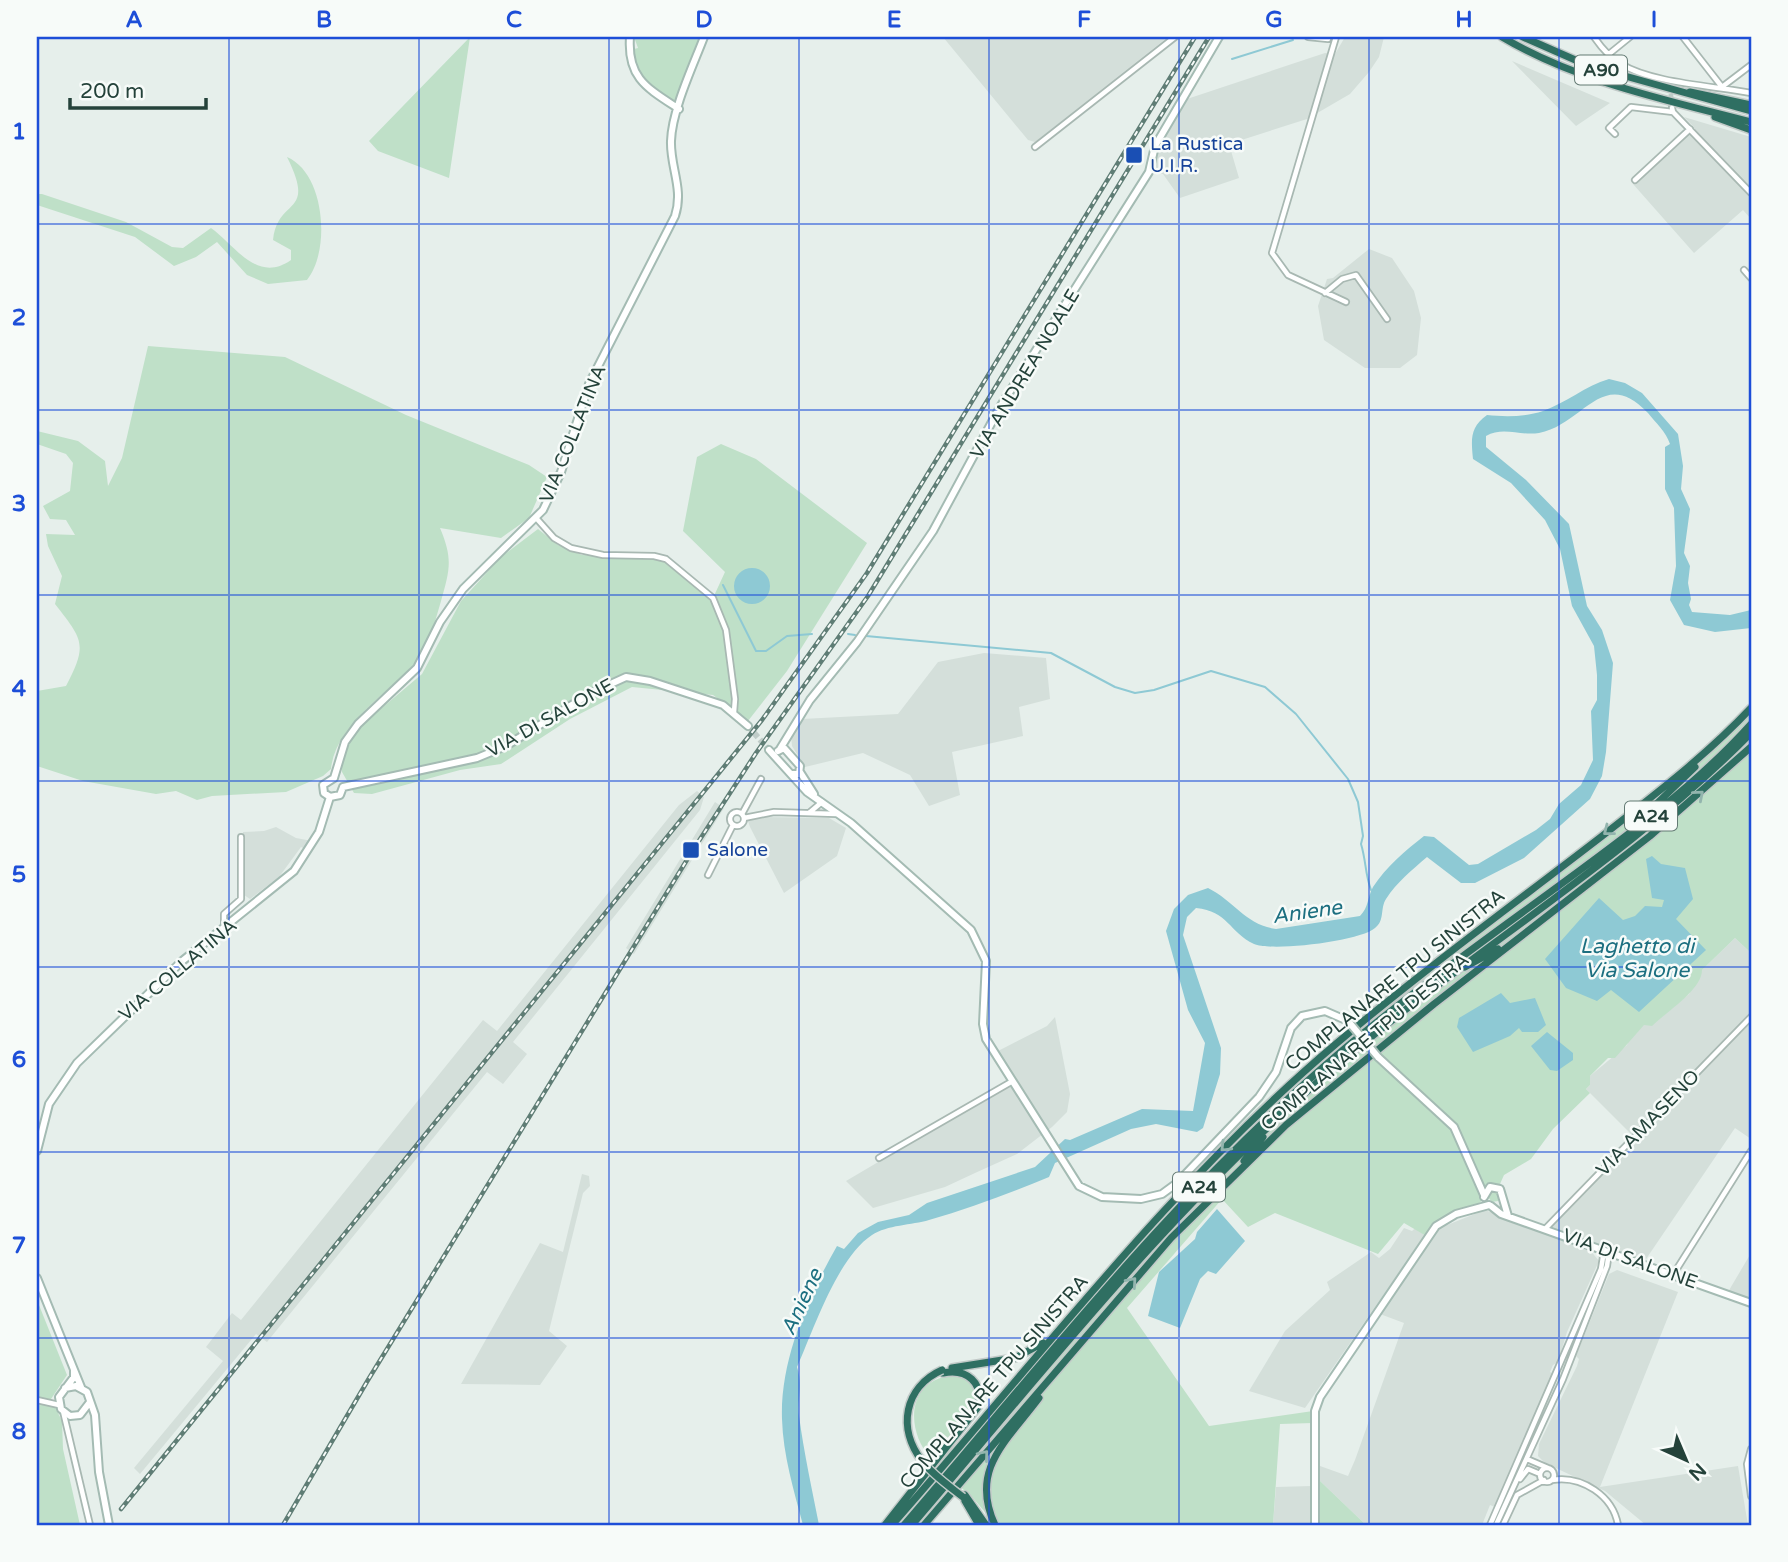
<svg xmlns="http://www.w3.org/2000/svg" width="1788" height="1562" font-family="'Varela Round',sans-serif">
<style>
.built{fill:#d4dfda}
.green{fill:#bfe0c8}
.water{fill:#8ec9d4}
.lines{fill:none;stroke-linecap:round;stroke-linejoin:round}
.stream{stroke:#8ec9d4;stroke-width:2}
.street-tunnel{stroke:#bfccc8;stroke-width:4.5;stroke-dasharray:4.5 2;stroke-linecap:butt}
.secondary-tunnel{stroke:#bfccc8;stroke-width:6;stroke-dasharray:6 3;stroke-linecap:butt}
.street-casing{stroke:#a8b8b2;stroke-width:8}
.secondary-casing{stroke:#a4bbb3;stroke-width:10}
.highway-casing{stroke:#c2cac8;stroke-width:10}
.street{stroke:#fff;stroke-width:4.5}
.secondary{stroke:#fff;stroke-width:6}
.highway{stroke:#2f6f62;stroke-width:7}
.rail-casing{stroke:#5f7d75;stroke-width:4.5}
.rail{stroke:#f7fbf9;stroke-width:2;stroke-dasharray:5;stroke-linecap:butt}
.secondary-bridge-casing{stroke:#a4bbb3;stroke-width:10;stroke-linecap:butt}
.highway-bridge-casing{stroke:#c2cac8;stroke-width:10;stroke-linecap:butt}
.secondary-bridge{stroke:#fff;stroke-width:6}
.highway-bridge{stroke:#2f6f62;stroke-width:7}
.oneway{stroke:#93b5ae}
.grid{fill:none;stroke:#1d4ed8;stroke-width:2;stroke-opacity:0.55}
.transit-dot{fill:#1a4fb4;stroke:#f7fbf9;stroke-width:2.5}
.labels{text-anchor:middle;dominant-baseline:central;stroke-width:5;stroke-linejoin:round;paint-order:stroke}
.shield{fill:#f7fbf9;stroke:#637a73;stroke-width:2}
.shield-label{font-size:18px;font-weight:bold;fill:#24423a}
.transit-label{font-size:19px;fill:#164399;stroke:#f7fbf9;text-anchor:start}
.street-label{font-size:19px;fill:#24423a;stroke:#f7fbf9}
.water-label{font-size:21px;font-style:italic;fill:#1c6f80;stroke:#f7fbf9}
.neatline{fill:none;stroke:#1d4ed8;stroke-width:2.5}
.grid-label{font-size:23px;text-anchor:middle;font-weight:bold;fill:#1d4ed8}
</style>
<rect width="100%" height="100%" fill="#e6efeb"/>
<path class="built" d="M943 37H1168L1035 142 1028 140Z
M1345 37H1384L1379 57 1369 72 1350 94 1307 119 1229 144 1239 178 1180 198 1163 174H1148L1152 151 1181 101 1325 53 1335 54Z
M1512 61 1610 103 1576 126Z
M1684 117 1751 137V219L1743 210 1694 253 1633 184 1694 127Z
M1369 249 1392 258 1414 291 1421 318 1417 355 1400 368H1365L1324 340 1318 306 1327 279 1333 278Z
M984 653 1046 658 1050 699 1019 707 1023 736 952 752 960 795 929 806 910 775 863 753 805 767 792 746 791 736 802 719 898 714 938 662Z
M697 791 704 797 700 810 513 1042 527 1054 503 1084 487 1072 267 1342 256 1334 140 1474 134 1468 223 1361 206 1347 232 1313 241 1320 483 1020 497 1031 679 805Z
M715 802 724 808 634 954 626 948Z
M763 817 829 818 846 828 837 856 784 893 750 827 748 821Z
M276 827 296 838 312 841 307 850 301 847 279 877 250 899 244 895 243 832 264 831Z
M1735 938 1751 953V1015L1633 1136 1586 1089 1590 1085V1076L1627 1045 1629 1039 1644 1024 1658 1020 1689 994 1702 970Z
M1055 1017 1070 1094 1067 1112 1052 1127 1017 1154 975 1173 945 1187 873 1208 846 1181 1014 1082 998 1051 1047 1026Z
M1751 1021V1139L1735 1128 1644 1262 1551 1228Z
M582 1174 589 1176 590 1186 583 1193 549 1331 567 1346 540 1385 461 1384 540 1243 563 1252Z
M1485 1210 1590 1250 1599 1261 1567 1332 1558 1362 1553 1365 1550 1372 1554 1374 1520 1452 1495 1507 1490 1505 1482 1525H1366L1319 1480 1320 1466 1348 1476 1355 1460 1404 1323 1380 1314 1437 1229Z
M1421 1223 1429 1229 1305 1408 1249 1391 1285 1331 1330 1290 1327 1282 1371 1252 1379 1258 1390 1249 1404 1228 1412 1231Z
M1751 1253V1300L1728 1292Z
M1617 1270 1678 1292 1600 1487 1738 1466 1748 1525H1646L1605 1491 1545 1463 1538 1456 1539 1444 1577 1366 1579 1359 1576 1356 1609 1274Z
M1312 1486 1311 1525H1273L1276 1487Z"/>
<path class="green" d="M470 37 449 178 378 151 369 141Z
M634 37H702L676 102 671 101C655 89 627 72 634 49L638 48Z
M287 157C325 173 331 250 307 280L268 284 247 275 217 242 196 257 174 266 135 237 37 205V194H42L126 222 172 247 183 248 211 228C236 246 257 284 291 260V250L273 240C278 196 317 217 287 157Z
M148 346 285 357 406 415 529 465 547 477 529 518 501 538 440 528C453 559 450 569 441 601 435 622 428 648 413 665 387 694 335 726 331 769L323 776 286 792 212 796 197 800 176 791 156 794 83 781 37 766V691L66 686C88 644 83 640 55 604L62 576 48 546 46 534 75 535 66 520 50 519 43 506 70 491 73 463 66 454 37 444V431L78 441 105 461 108 486 122 458Z
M721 444 756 459 867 543 787 671 748 721 713 695 632 687 570 719 501 764 460 770 372 794 354 793 342 772 341 761 357 729 422 674 461 601 501 557 538 529 558 545 582 555 661 557 713 598 725 572 683 531 697 457Z
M1751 704V953L1735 938 1702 970C1702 990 1666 1012 1652 1026L1644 1025 1615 1058H1608L1590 1076V1085L1586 1089 1590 1093 1553 1129 1531 1159 1504 1175 1500 1184 1494 1187 1500 1195 1498 1201 1492 1202 1487 1196 1476 1206 1447 1218 1428 1237 1404 1223 1378 1254 1275 1213 1248 1227 1222 1199 1127 1308 1209 1426 1313 1411V1423L1280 1424 1273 1525H996L973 1498 938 1467 1107 1268 1260 1106 1325 1051 1694 758Z
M37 1300 67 1375 51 1399 62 1421 63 1449 80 1525H37Z
M957 1375C1007 1389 947 1441 931 1459 904 1428 907 1377 957 1375Z
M1319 1480 1366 1525H1320Z"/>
<path class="water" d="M1609 379 1625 383 1642 393 1678 434 1683 466 1681 489 1690 509 1684 553 1690 566 1688 583 1691 599 1689 605 1692 612 1730 615 1751 610V628L1715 632 1684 625 1670 600 1676 566 1674 508 1665 489V447L1670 444C1666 432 1656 423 1648 413 1603 365 1584 424 1539 433 1520 436 1503 426 1486 436V447L1526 480 1569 524 1587 606 1602 630 1613 663 1606 752 1602 776 1590 799 1524 858 1475 883H1461L1427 857C1412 870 1397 882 1386 899 1380 908 1385 921 1375 928 1361 941 1272 952 1254 944 1229 932 1228 911 1196 908L1187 917 1183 935 1221 1048 1220 1074 1203 1128 1197 1132 1156 1124 1131 1129 1055 1163 1049 1177C1010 1193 970 1208 929 1220 912 1225 887 1225 872 1235 837 1258 814 1329 797 1367 803 1384 797 1400 799 1416 804 1453 812 1489 819 1525H803C794 1491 783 1455 782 1419 780 1360 808 1297 837 1246L844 1249 858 1233 878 1222 909 1215 927 1203 1035 1167 1065 1139 1070 1140 1142 1109 1193 1111 1205 1043 1188 1010 1166 931 1174 909 1188 895 1208 888C1234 901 1246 925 1276 929L1360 916C1369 907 1367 898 1373 887 1386 867 1406 850 1424 836L1434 837 1469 865 1478 864 1536 830 1550 819 1559 804 1581 785 1593 760 1591 711 1597 700V675L1594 646 1572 606 1560 549 1545 520 1511 483 1473 459C1471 439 1470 427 1487 415 1505 417 1525 417 1543 411 1566 403 1585 386 1609 379Z
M734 586a18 18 0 1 1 36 0a18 18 0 1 1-36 0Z
M1652 856 1661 864 1685 868 1693 899 1676 919 1706 950 1639 1012 1611 990 1597 1001 1566 988 1545 959 1599 898 1623 920 1635 916 1645 906 1662 907 1664 900 1652 898 1646 859Z
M1501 993 1510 1003 1535 998 1546 1025 1538 1032H1522L1519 1028 1510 1036 1473 1052 1457 1027 1459 1018Z
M1547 1032 1573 1053V1060L1557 1071 1550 1070 1531 1046Z
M1217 1209 1245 1241 1216 1274 1208 1271 1200 1279 1180 1328 1148 1316 1159 1272 1195 1239 1197 1232Z"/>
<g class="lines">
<path class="stream" d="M1232 59 1293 40
M723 585 756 651H766L787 636 812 634
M848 634 855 635
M866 636 1051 653 1115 687 1135 693 1154 690 1211 671 1265 687 1296 714 1348 779 1358 802 1363 836 1361 844C1366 860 1365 874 1371 890"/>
<path class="street-tunnel" d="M1669 81 1672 103"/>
<path class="secondary-tunnel" d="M748 726 769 750"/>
<defs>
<path id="street" d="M1308 37 1328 39
M1336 37 1272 253 1288 275 1346 302
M1594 37C1601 47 1610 58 1621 64 1651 83 1715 86 1751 93
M1683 37 1722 87 1751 65
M1609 54 1630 37
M1672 108 1673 112 1751 193
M1615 134 1609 128 1631 107 1673 112
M1035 147 1175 37
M1635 180 1690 129
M1744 270 1751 278
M1325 293 1342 279 1356 275 1387 319
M537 519 554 538 571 548 603 555 654 556 666 559 713 598 726 630 735 699 734 712
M730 819a7 7 0 1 1 14 0a7 7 0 1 1-14 0Z
M809 813 822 802
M742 814 761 779
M744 818 774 812 836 814
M708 875 733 825
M224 928V914L241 899V837
M879 1158 1011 1082
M1545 1229 1751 1017
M1673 1275 1751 1151
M37 1400 59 1405
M63 1411 90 1525
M1751 1449 1747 1464 1751 1496
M1527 1459 1548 1468
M1540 1475a7 7 0 1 1 14 0a7 7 0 1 1-14 0Z
M1520 1479 1528 1469 1540 1474
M1552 1480C1582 1475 1613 1496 1618 1525
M1490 1525 1601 1269 1603 1257 1600 1249
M1496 1525 1563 1379 1607 1266 1609 1252
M1503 1525 1517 1495 1544 1480"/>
<path id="secondary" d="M630 37C627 78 647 88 679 109
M780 749 810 700 857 642 933 531 1000 407 1149 172 1155 146 1219 37
M769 750 807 792 851 823 971 930 986 961 983 1024 986 1039 1079 1186 1102 1197 1141 1199 1162 1194 1177 1183 1259 1097 1276 1072 1291 1028 1302 1016 1325 1011 1348 1021
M778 751 784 748 800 766 799 774H792
M800 772 814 794
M334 778 345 742 358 724 417 668 440 622 463 589 543 510 561 472 589 384 675 216C684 189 670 167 671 141 672 110 693 66 704 37
M343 787 477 758 506 746 591 693 626 677 650 681 723 705 748 726
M330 797 324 793 323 785 334 778
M330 797 340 795 343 787
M1378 1057 1454 1127 1484 1195
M37 1151 49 1104 77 1063 181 962 294 871 319 832 330 797
M1484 1197 1490 1187 1500 1189 1508 1216
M1491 1206 1501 1214 1751 1303
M37 1278 81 1387
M74 1370V1377L59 1397 61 1409 70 1416 80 1415 90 1402
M65 1388 76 1386 87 1392 95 1415 99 1472 109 1525
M1315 1525V1411L1320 1397 1436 1226 1456 1214 1489 1205"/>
<path id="highway" d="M1502 37C1578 82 1667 100 1751 122
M1523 37 1589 66 1751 111
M1690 92 1751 105
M1715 117 1751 130
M1648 812 1695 767
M1465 967 1498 949
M1244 1161 1263 1137
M952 1368 1015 1358 1043 1343
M965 1495 986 1525
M965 1501 979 1525
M885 1525 978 1407C984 1383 967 1368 943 1373
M892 1525C1037 1361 1169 1185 1337 1043 1421 972 1510 907 1597 840 1650 798 1704 758 1751 708
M904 1525C1044 1362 1178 1190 1343 1050 1415 989 1492 935 1568 879 1632 832 1697 784 1751 724
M912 1525C1043 1372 1168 1212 1321 1079 1459 958 1623 863 1751 733
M924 1525 1171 1238 1286 1125 1434 1004 1650 836 1751 747
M995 1525C969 1469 1007 1441 1039 1398"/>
</defs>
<use href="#street" class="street-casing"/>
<use href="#secondary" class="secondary-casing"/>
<use href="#highway" class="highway-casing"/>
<use href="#street" class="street"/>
<use href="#secondary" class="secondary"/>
<use href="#highway" class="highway"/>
<defs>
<path id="rail" d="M121 1509 762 720 867 573 1195 37
M283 1525 368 1380 693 850 756 753 868 596 1209 37"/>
</defs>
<use href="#rail" class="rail-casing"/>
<use href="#rail" class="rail"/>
<defs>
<path id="secondary-bridge" d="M1348 1021 1378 1057"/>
<path id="highway-bridge" d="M942 1370C904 1387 897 1429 922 1461 933 1475 949 1486 963 1497"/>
</defs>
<use href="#secondary-bridge" class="secondary-bridge-casing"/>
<use href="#highway-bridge" class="highway-bridge-casing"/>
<use href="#secondary-bridge" class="secondary-bridge"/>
<use href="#highway-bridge" class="highway-bridge"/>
</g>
<defs><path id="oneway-chevron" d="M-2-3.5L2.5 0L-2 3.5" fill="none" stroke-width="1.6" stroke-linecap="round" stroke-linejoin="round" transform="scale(1.75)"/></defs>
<g class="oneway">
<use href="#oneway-chevron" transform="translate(1699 795) rotate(-41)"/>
<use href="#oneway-chevron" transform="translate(1608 831) rotate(142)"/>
<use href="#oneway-chevron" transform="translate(1225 1147) rotate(135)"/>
<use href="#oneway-chevron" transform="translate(1132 1282) rotate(-49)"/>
<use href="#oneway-chevron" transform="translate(984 1455) rotate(-50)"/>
</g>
<path class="grid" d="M229 37V1525M419 37V1525M609 37V1525M799 37V1525M989 37V1525M1179 37V1525M1369 37V1525M1559 37V1525M37 224H1751M37 410H1751M37 595H1751M37 781H1751M37 967H1751M37 1152H1751M37 1338H1751"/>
<g class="transit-dot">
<rect x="1125" y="146" width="18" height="18" rx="3.5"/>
<rect x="682" y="841" width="18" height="18" rx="3.5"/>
</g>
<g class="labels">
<g class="shield">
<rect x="1575" y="55.5" width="52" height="29" rx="5"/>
<rect x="1625" y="801.5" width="52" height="29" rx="5"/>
<rect x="1173" y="1172.5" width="52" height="29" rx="5"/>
</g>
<g class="shield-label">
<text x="1601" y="70">A90</text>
<text x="1651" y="816">A24</text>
<text x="1199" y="1187">A24</text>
</g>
<g class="transit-label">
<text x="1150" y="144">La Rustica<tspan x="1150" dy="22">U.I.R.</tspan></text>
<text x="707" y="850">Salone</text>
</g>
<g class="street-label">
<text transform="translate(1025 374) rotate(-59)">VIA ANDREA NOALE</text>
<text transform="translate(573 434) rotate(-68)">VIA COLLATINA</text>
<text transform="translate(550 718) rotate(-29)">VIA DI SALONE</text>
<text transform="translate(178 970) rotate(-40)">VIA COLLATINA</text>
<text transform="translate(1395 980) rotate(-39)">COMPLANARE TPU SINISTRA</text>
<text transform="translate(1365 1042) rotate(-40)">COMPLANARE TPU DESTRA</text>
<text transform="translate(1648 1123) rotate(-46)">VIA AMASENO</text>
<text transform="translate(1630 1259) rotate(20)">VIA DI SALONE</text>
<text transform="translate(994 1382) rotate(-49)">COMPLANARE TPU SINISTRA</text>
</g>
<g class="water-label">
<text transform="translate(1307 912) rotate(-8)">Aniene</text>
<text x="1637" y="946">Laghetto di<tspan x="1637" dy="24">Via Salone</tspan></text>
<text transform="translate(802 1302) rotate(-65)">Aniene</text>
</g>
</g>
<rect width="1788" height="1562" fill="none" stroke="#f7fbf9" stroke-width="77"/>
<g transform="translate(1686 1460) rotate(136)" stroke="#f7fbf9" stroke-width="5" paint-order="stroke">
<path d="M0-5L12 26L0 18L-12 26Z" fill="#24423a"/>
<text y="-10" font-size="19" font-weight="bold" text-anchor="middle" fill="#24423a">N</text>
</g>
<path d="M70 98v10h136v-10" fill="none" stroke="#24423a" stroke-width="3.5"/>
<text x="80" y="98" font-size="21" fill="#24423a" stroke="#f7fbf9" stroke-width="5" paint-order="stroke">200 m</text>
<rect x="38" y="38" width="1712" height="1486" class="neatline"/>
<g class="grid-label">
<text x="134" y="27">A</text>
<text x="324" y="27">B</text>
<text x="514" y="27">C</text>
<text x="704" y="27">D</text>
<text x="894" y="27">E</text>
<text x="1084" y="27">F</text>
<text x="1274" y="27">G</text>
<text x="1464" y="27">H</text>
<text x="1654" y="27">I</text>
<text x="19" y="139">1</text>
<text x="19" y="325">2</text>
<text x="19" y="511">3</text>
<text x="19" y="696">4</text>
<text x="19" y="882">5</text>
<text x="19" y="1067">6</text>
<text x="19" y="1253">7</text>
<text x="19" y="1439">8</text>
</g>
</svg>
